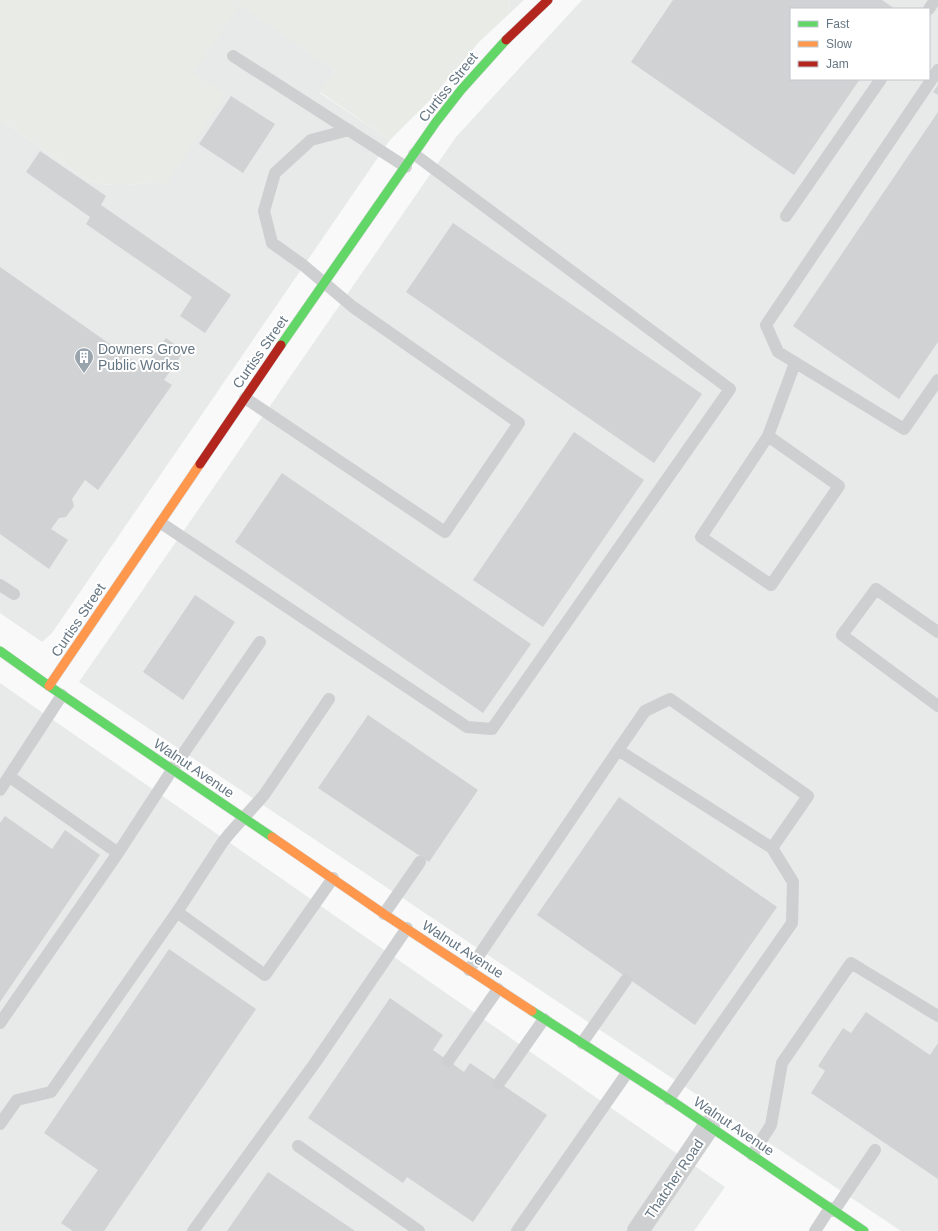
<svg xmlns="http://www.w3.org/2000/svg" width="938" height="1231" font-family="Arial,sans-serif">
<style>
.built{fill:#e8e9e9;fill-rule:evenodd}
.green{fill:#e8ebe6}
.building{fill:#d0d2d3}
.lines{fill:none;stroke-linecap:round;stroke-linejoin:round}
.fast-casing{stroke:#d5d6d7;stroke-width:10}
.slow-casing{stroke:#d5d6d7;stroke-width:10}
.jam-casing{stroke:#d5d6d7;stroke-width:10}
.lane{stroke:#cecfd0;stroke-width:12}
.street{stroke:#cecfd0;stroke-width:22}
.fast{stroke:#63d668;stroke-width:9}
.slow{stroke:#ff974d;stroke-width:9}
.jam{stroke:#b3261e;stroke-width:9}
.labels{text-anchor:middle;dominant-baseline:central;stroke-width:4;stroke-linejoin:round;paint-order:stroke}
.street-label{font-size:14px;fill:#657683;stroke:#fff}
.poi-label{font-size:14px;fill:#657683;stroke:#fff;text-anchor:start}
</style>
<rect width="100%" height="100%" fill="#f9f9f9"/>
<path class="built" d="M510 0H524L509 14Z
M582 0H938V1231H901L79 682 456 137ZM791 9H929V79H791Z
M239 4 336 71 320 93 390 140 52 633 42 642 0 613V119L87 180 99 184 115 185H128L155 182 226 95 192 73Z
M0 683 725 1187 694 1231H0Z"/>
<path class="green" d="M0 0H510L509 14 479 42 430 100 390 140 320 92 336 71 239 5 193 73 226 95 166 185 155 182 128 185H115L99 184 87 180 0 119Z"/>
<path class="building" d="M673 0H882L895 9H791V79H860L794 175 631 62Z
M938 85V95L933 92Z
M231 96 275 124 243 173 199 144Z
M938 112V342L899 399 793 326Z
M40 151 106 196 101 205 231 295 205 333 180 316 192 297 86 224 90 217 26 172Z
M453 223 702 394 654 463 406 292Z
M0 267 144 368 166 338 184 351 164 380 172 385 98 490 85 480 72 499 74 506 66 517 59 518 51 529 68 540 49 569 0 534Z
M574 432 644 480 543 627 473 580Z
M282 473 531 644 483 713 235 542Z
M195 595 235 622 183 700 143 672Z
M368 715 478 790 429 862 318 788Z
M619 797 777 907 695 1025 537 915Z
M5 816 52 849 65 830 100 855 0 1002V823Z
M169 949 256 1009 104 1231H73L61 1223 98 1170 44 1133Z
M390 998 443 1035 433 1050 464 1072 470 1063 547 1115 473 1222 407 1177 403 1183 308 1118Z
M866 1012 930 1055 938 1043V1179L811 1093 825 1071 818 1066 843 1028 851 1033Z
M268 1172 355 1231H227Z"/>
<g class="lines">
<defs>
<path id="fast" d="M281 345 436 122 461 90 506 40
M0 651 49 686 272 837
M532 1011 669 1099 864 1231"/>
<path id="slow" d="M49 686 200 464
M272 837 384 914 532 1011"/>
<path id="jam" d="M506 40 548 0
M200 464 281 345"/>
</defs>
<use href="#fast" class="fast-casing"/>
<use href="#slow" class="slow-casing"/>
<use href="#jam" class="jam-casing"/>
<path class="lane" d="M929 9 935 0
M233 56 406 167
M938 70 766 325 778 352 904 429 938 380
M786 216 881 79
M245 398 445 532 519 423 353 307 303 265 272 243 264 211 275 173 311 140 349 130
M768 436 839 486 771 585 701 537 768 436 795 363
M161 523 467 727 492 729 730 389 414 154
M0 585 14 594
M938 632 876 589 842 635 938 706
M618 750 645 711 670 699 808 796 772 848
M10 777 118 853
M0 790 62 695
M177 912 265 975 333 878
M384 914 420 862
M469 970 618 750 772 848 793 882 792 923 669 1099
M0 1023 118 853 172 770 260 642
M582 1043 626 980
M448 1061 498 989
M499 1083 544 1019
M0 1124 17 1100 51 1092 177 912 222 843 230 833 264 795 329 699
M298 1146 419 1231
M752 1155 771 1125 782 1063 851 963 938 1016
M834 1211 875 1150
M193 1231 315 1063 407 928
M517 1231 627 1073
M815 1231 830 1208"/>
<path class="street" d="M638 1231 709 1126"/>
<use href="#fast" class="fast"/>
<use href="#slow" class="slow"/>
<use href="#jam" class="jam"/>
</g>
<defs>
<symbol id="building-pin" viewBox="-11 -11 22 30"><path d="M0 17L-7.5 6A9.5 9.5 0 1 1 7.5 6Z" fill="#99a4ac" stroke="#fff"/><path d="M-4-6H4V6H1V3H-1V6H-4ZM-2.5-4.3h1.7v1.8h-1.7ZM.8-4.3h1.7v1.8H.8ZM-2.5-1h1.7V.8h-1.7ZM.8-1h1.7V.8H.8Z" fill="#fff"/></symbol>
</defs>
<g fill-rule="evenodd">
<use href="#building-pin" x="73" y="346" width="22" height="30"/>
</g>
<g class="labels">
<g class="street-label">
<text transform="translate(448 87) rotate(-51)">Curtiss Street</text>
<text transform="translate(260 352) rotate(-55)">Curtiss Street</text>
<text transform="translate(78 620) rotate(-56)">Curtiss Street</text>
<text transform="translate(194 768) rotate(34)">Walnut Avenue</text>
<text transform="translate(463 949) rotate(33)">Walnut Avenue</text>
<text transform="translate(734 1126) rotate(34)">Walnut Avenue</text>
<text transform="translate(674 1179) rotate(-56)">Thatcher Road</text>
</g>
<g class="poi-label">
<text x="98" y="349">Downers Grove<tspan x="98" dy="16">Public Works</tspan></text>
</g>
</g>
<rect x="790" y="8" width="140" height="72" fill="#ffffff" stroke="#c1c8cd"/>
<rect x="798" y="21" width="20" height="6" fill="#63d668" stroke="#c1c8cd"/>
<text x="826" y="28" font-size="12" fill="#657683">Fast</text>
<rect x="798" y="41" width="20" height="6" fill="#ff974d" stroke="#c1c8cd"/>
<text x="826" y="48" font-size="12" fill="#657683">Slow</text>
<rect x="798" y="61" width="20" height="6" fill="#b3261e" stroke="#c1c8cd"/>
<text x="826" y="68" font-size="12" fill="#657683">Jam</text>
</svg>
